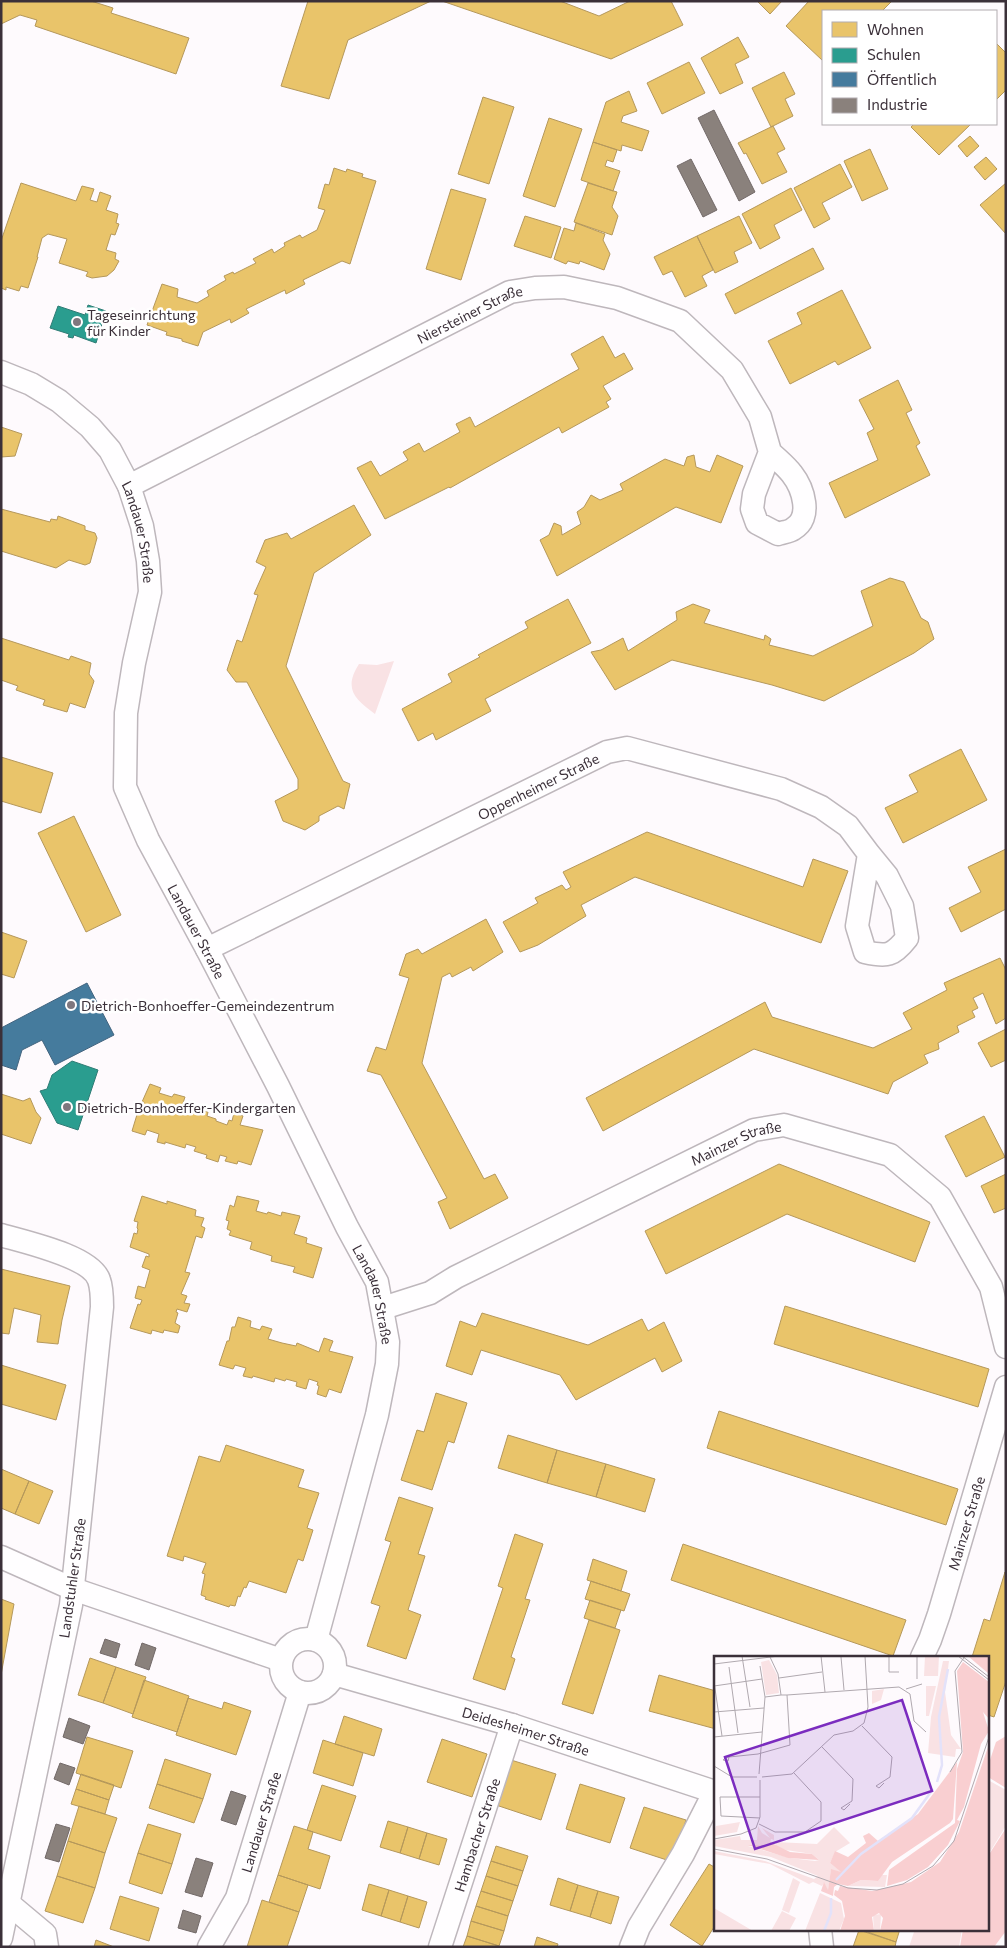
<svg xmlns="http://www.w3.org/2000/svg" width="1007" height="1948" font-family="Commissioner,sans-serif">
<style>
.green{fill:#f9e2e4}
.forest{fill:#f9cfd1}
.homes{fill:#e9c46a;stroke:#b5985b}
.schools{fill:#2a9d8f;stroke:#2f7c75}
.public{fill:#457b9d;stroke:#42647f}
.industry{fill:#8a817c;stroke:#726968}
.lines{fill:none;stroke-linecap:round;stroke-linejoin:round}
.minor-casing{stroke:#beb7bc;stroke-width:25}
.minor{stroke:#fffeff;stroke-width:22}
.poi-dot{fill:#7f777e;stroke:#fff;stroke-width:2}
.labels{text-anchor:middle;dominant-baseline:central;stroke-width:5;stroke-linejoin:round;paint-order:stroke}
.poi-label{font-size:14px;fill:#3b3039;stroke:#fff;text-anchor:start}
.street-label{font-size:14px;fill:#3b3039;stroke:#fff}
.inset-river{fill:none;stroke:#e3e2fa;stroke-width:2.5}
.inset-road{fill:none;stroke:#b0a9af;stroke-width:1}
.view{fill:#7b2cbf;fill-opacity:0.15;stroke:#7b2cbf;stroke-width:2.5}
.inset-edge{fill:none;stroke:#3b3039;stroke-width:2.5}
</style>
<rect width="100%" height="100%" fill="#fefafd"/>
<path class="green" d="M394 661 375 714C355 699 343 689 359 664L377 665Z
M988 1780 1006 1790V1826L988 1855Z
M915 1929H962L959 1947H909Z"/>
<path class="forest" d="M1006 1736V1788L988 1777V1766L996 1742Z
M1006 1828V1931L994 1947H960L963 1929H988V1856Z"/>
<path class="homes" d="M1 1H91L113 8 111 13 189 38 176 74 35 26 37 20 20 15 1 24Z
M308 1H431L348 40 329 99 281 86Z
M442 1H560L599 16 630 1H671L683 25 611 59Z
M757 1H782L770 14Z
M809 1H892L882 11H823V61L786 26Z
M738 37 749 57 735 64 743 83 720 94 701 58Z
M996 43 1006 53V90L996 100Z
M689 62 705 93 662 114 647 83Z
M784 72 795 94 785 99 793 116 771 127 752 88Z
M629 91 637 111 623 116 621 122 649 131 642 151 622 145 621 151 593 142 606 102Z
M483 97 514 107 489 184 458 174Z
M549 118 582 129 555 207 523 196Z
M914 124H971L939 155 911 127Z
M773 126 785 149 777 153 787 172 762 184 746 153 744 154 738 143Z
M970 136 979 146 967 157 958 146Z
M593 142 617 150 613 162 607 160 605 166 620 171 613 191 581 180Z
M870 149 888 189 862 201 844 161Z
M986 157 997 169 985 180 974 167Z
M840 164 852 187 822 203 830 219 814 228 794 188Z
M334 168 346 172 347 169 363 174 362 177 376 181 350 264 342 261 303 280 305 284 286 294 285 290 246 309 249 313 231 323 230 319 203 332 198 346 182 341V339L166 335 167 332 147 325 162 284 178 289 177 297 197 303 209 296 207 291 226 280 224 276 233 272 234 274 256 263 253 259 272 249 274 253 285 246 284 243 300 235 302 238 317 230 325 210 318 208 325 184 329 185Z
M21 183 76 201 82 186 94 189 90 200 97 202 100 192 111 196 106 210 118 214 116 223 119 224 115 235 111 234 106 250 116 253 115 259 119 261 114 270 107 276 92 278 86 276 88 272 59 263 67 239 48 234 42 238 37 257H38L28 288 21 286 19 291 6 287V290L1 288V241Z
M588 183 617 192 612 207 618 216 612 235 574 222Z
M1006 183V234L980 205Z
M791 188 802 210 774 225 780 238 760 249 742 214Z
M451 189 486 199 461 280 426 269Z
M525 216 561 227 551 258 514 246Z
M739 216 752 243 734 252 738 262 715 273 697 236Z
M576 223 605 234 603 240 610 254 604 270 580 261 579 264 568 261 566 264 554 259 564 228 574 231Z
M697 236 713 270 702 276 707 286 685 297 672 271 663 275 654 257Z
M813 248 824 269 735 314 725 294Z
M842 290 871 348 838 365 835 361 790 384 768 341 802 324 797 313Z
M603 336 615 358 624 353 633 369 603 386 611 399 606 402 609 407 562 433 559 427 450 488 449 487 385 519 357 468 371 461 380 476 408 460 403 452 419 443 424 452 460 432 456 424 470 417 475 427 579 369 571 354Z
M898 380 912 410 906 413 920 443 916 446 930 475 845 518 829 483 878 460 867 433 874 429 859 400Z
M1 427 22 434 15 456 1 457Z
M694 455 696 467 710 472 717 455 743 466 721 523 676 507 557 576 540 540 549 535 554 523 561 526 562 535 581 524 577 512 584 507 591 495 600 500 623 490 620 484 665 459 684 466 687 457Z
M354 505 371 535 314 573 286 666 343 781 350 784 344 809 338 806 319 816V821L305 830 283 821 275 801 298 789V779L247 682H236L227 670 237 640 242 642 258 595 254 594 266 567 256 562 265 540 287 533 291 539Z
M1 509 50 522 51 519 57 520 58 516 85 526V530L95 533 97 538 90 563 85 565 69 560 56 568 1 551Z
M890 578 904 582 921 618 928 622 934 639 914 653 824 701 772 685 672 660 615 690 591 652 601 650 623 638 628 651 677 620 676 612 693 604 710 610 704 623 764 640 765 635 771 639 769 645 813 656 873 626 861 591Z
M568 599 591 643 485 699 491 711 436 740 433 733 418 741 402 709 452 682 448 674 480 657 478 655 528 628 525 622Z
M1 638 69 660 71 656 91 663 89 674 94 681 85 708 70 703 67 712 43 705 45 700 16 690 18 686 1 680Z
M961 749 987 800 903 843 885 808 918 792 909 775Z
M1 757 53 773 41 813 1 801Z
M74 816 121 915 86 932 38 833Z
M647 832 803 887 813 859 848 871 821 943 635 877 581 905 586 916 538 945 520 952 503 922 538 903 535 898 562 885 566 890 571 887 563 872Z
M1006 849V909L961 932 949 908 981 892 968 867Z
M486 919 503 952 473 971 471 967 452 977 450 973 442 977 422 1063 484 1179 495 1174 508 1198 450 1229 438 1202 447 1198 381 1075 367 1071 376 1047 386 1050 409 978 399 975 406 954 418 949 422 954Z
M1 932 27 941 14 978 1 974Z
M1000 958 1006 970V1018L996 1024 983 993 973 998 978 1008 972 1011 975 1017 957 1026 959 1032 938 1043 939 1049 924 1055 928 1063 893 1082 888 1094 754 1049 603 1131 586 1098 765 1002 772 1017 873 1048 912 1029 903 1013 947 990 944 983Z
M1006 1029V1060L991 1067 978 1043Z
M150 1084 161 1088 159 1093 172 1097 174 1094 185 1097 182 1106 208 1112 207 1116 216 1119V1121L227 1125 229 1120 232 1121 234 1113 243 1116 240 1125 263 1130 251 1165 238 1161 237 1164 225 1161 227 1157 220 1155 218 1162 206 1158 207 1155 194 1151 196 1147 186 1144 185 1148 165 1142V1144L157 1142 159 1134 147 1130 145 1135 132 1131 139 1108 142 1109 144 1102H142Z
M1 1094 23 1101 30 1098 36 1112 41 1118 31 1144 1 1134Z
M984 1116 1005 1157 966 1177 945 1136Z
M779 1164 930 1222 915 1262 787 1214 666 1274 645 1231Z
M1006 1174V1208L994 1213 981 1186Z
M142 1196 167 1204V1201L196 1210 195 1216 204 1218 201 1226 205 1228 202 1238 196 1236 185 1272 190 1273 181 1294 187 1296 184 1303 190 1304 187 1312 177 1309 176 1312 178 1313 175 1323 180 1326 178 1333 164 1330 163 1333 152 1330 151 1334 130 1328 138 1304 140 1305 142 1300 135 1298 138 1286 145 1288 150 1270 142 1267 146 1256 149 1257V1254L130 1247 134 1233 137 1234 138 1229 137 1228 138 1222 134 1221Z
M237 1196 259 1201 256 1211 267 1214 268 1212 281 1216 282 1212 300 1216 294 1234 307 1238 306 1243 322 1248 313 1278 293 1272 295 1267 271 1261 272 1256 250 1249 252 1242 229 1235 231 1231 227 1229 229 1221 226 1220 230 1205 234 1207Z
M1 1269 70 1286 62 1320 58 1344 37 1342 41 1315 14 1308 9 1334 1 1333Z
M785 1306 989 1369 978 1407 774 1344Z
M482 1313 588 1345 642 1319 648 1331 664 1322 682 1361 662 1372 655 1358 576 1400 560 1375 481 1350 472 1375 446 1366 460 1321 476 1327Z
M238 1317 251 1321 250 1327 260 1330 262 1326 272 1329 268 1339 282 1343 296 1346 297 1343 319 1352 324 1338 333 1341 329 1351 353 1357 341 1393 329 1389 326 1397 317 1394 319 1386 317 1385 318 1382 309 1379 306 1389 296 1386 297 1382 286 1379 285 1381 275 1378 274 1382 253 1376 252 1378 243 1376 246 1368 235 1365 233 1369 219 1365 227 1341H229L232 1327H235Z
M1 1365 66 1385 56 1420 1 1404Z
M436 1393 467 1403 454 1443 448 1441 432 1490 401 1480 417 1430 424 1432Z
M719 1411 958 1489 946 1525 707 1448Z
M508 1435 557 1450 547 1483 498 1468Z
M226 1445 304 1470 298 1487 319 1493 307 1528 313 1530 303 1561 298 1559 286 1593 249 1581 246 1588 244 1587 240 1597 238 1596 235 1606 230 1605 229 1607 205 1599 206 1597 201 1595 205 1574 202 1573 206 1563 184 1556 183 1561 167 1556 199 1456 220 1462Z
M557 1450 606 1464 596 1497 547 1483Z
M606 1464 655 1479 645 1512 596 1497Z
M1 1469 29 1481 15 1514 1 1508Z
M29 1481 53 1491 39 1524 15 1514Z
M399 1497 433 1508 418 1554 425 1556 408 1610 421 1615 406 1659 367 1646 380 1606 371 1603 391 1542 385 1540Z
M515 1534 543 1544 525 1599 530 1600 511 1657 515 1659 505 1690 473 1679 503 1588 498 1586Z
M683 1544 906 1620 893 1656 671 1580Z
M593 1559 627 1571 621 1591 587 1580Z
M1005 1572 1006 1681 994 1717 988 1715V1657H972L984 1619 990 1621Z
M591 1581 630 1594 624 1611 585 1599Z
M1 1599 14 1604 1 1675Z
M590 1600 621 1610 615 1628 584 1618Z
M589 1620 620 1630 593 1714 562 1704Z
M90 1658 116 1667 103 1703 78 1695Z
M116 1667 146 1677 133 1714 103 1703Z
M659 1675 716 1691V1729L649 1711Z
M144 1680 189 1696 177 1732 132 1717Z
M188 1698 222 1709 224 1702 251 1711 236 1755 176 1735Z
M344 1716 382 1729 374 1756 335 1744Z
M87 1737 133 1751 121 1788 76 1773Z
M442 1739 487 1754 472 1797 427 1782Z
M323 1740 363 1753 353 1786 313 1773Z
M165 1759 211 1774 203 1799 157 1784Z
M511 1760 556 1774 541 1820 496 1805Z
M81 1774 114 1785 109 1800 76 1789Z
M157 1784 203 1799 194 1823 149 1808Z
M580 1784 625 1798 610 1843 566 1829Z
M322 1785 356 1796 341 1841 307 1830Z
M76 1789 109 1800 105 1814 71 1804Z
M79 1806 117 1818 105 1853 68 1841Z
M644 1807 686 1820 673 1862 630 1848Z
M388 1821 408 1827 400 1853 380 1847Z
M148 1824 181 1834 172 1864 138 1853Z
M294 1826 313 1832 308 1849 330 1856 320 1889 278 1875Z
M408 1827 427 1833 419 1859 400 1853Z
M427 1833 447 1839 439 1865 419 1859Z
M68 1841 105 1853 95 1888 57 1876Z
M496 1846 528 1856 523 1871 491 1861Z
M138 1853 172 1864 162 1894 129 1883Z
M491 1861 523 1871 518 1886 486 1876Z
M709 1864 716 1868V1924L702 1946 670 1925Z
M278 1875 308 1885 299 1912 269 1902Z
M57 1876 95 1888 83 1923 45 1911Z
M486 1876 518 1886 513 1901 481 1891Z
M558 1878 578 1885 570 1911 550 1905Z
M369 1884 389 1890 381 1916 362 1910Z
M578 1885 598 1891 590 1917 570 1911Z
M389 1890 408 1896 400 1922 381 1916Z
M481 1891 513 1901 508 1916 476 1906Z
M598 1891 619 1897 611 1924 590 1917Z
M120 1896 159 1908 149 1941 110 1929Z
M408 1896 427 1902 419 1928 400 1922Z
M262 1900 299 1912 287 1947H247Z
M476 1906 508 1916 504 1931 471 1921Z
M471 1921 504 1931 499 1946 467 1936Z
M859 1929H900L896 1942Z
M859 1930 896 1942 895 1947H853Z
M467 1936 499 1946V1947H463Z
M537 1937 558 1944 557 1947H534Z
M96 1940 114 1947H94Z"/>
<path class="schools" d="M88 305 106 311 96 343 74 335 73 338 68 337 69 334 50 328 58 306 85 315Z
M72 1061 98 1070 78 1130 57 1123 40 1091 47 1089 52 1075Z"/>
<path class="public" d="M87 983 114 1035 55 1065 42 1040 22 1050 16 1070 1 1065V1028Z"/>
<path class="industry" d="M714 110 755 192 739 201 698 118Z
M691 159 717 210 703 217 677 166Z
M105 1639 120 1644 116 1658 100 1653Z
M142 1643 156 1648 149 1670 135 1665Z
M69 1718 90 1726 83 1744 63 1737Z
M60 1763 75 1768 69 1785 54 1779Z
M231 1791 246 1796 236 1825 221 1820Z
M56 1824 70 1828 59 1862 45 1858Z
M196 1858 213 1863 202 1897 185 1892Z
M183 1910 201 1916 196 1933 178 1928Z"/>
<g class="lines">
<defs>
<g id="minor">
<path id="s1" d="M1 372 31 384 59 401 90 427 110 450 129 486 142 526 148 561 150 592 134 663 126 713 125 787 148 840 207 949 278 1086 347 1227 377 1282 388 1342 387 1364 377 1415 316 1640"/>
<path id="s2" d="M129 486 510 292 535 288 564 287 617 298 680 321 732 370 760 417 770 452 754 494 752 509 757 523 778 534C783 532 789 532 793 529 813 518 803 488 792 474 786 466 777 459 770 452"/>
<path id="s3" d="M207 949 607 752 627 748 781 789 821 807 848 826 869 854 857 926 865 952C887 957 893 956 907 938L902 906 887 876 869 854"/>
<path d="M1 1235C24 1242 91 1256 99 1280 102 1288 102 1299 102 1307L71 1605 1 1938"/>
<path id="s4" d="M383 1308 430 1293 456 1277 754 1130 784 1125 890 1155 940 1197 991 1287 1006 1347"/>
<path d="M1 1557 73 1589 281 1660"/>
<circle cx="308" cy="1666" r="27"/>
<path id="s5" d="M922 1657 930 1640 939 1614 1006 1387"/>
<path id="s6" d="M334 1674 512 1725 709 1790 716 1795"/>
<path d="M8 1903 45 1934 47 1947"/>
<path d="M820 1929 822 1947"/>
<path id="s7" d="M209 1947 237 1898 300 1692"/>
<path id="s8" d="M440 1947 512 1725"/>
<path d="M631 1947 639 1927 683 1854 714 1793"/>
</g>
</defs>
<use href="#minor" class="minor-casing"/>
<use href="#minor" class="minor"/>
</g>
<g class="poi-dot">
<circle cx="77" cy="322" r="5"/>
<circle cx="71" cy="1005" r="5"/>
<circle cx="67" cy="1107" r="5"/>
</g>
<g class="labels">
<g class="poi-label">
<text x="87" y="314">Tageseinrichtung<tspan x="87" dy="16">für Kinder</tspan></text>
<text x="81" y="1005">Dietrich-Bonhoeffer-Gemeindezentrum</text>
<text x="77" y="1107">Dietrich-Bonhoeffer-Kindergarten</text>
</g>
<g class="street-label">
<text stroke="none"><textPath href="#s2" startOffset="382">Niersteiner Straße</textPath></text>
<text stroke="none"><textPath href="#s1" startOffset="224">Landauer Straße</textPath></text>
<text stroke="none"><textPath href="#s3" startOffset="369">Oppenheimer Straße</textPath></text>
<text stroke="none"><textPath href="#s1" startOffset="644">Landauer Straße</textPath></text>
<text stroke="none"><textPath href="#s4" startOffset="391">Mainzer Straße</textPath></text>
<text stroke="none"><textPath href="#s1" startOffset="1049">Landauer Straße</textPath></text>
<text stroke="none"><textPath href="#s5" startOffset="141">Mainzer Straße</textPath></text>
<text transform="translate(72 1578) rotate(-82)">Landstuhler Straße</text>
<text stroke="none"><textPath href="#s6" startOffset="200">Deidesheimer Straße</textPath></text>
<text stroke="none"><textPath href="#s7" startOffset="136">Landauer Straße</textPath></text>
<text stroke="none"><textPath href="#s8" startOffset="118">Hambacher Straße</textPath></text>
</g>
</g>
<g transform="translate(714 1656)">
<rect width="275" height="275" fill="#fefafd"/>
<path d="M211 0H225L224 20H210ZM55 4 63 19 65 37 52 39 47 6ZM229 5H235L231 36 237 79 247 93H242L241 101 214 97 217 61ZM212 30H222L215 60H212ZM170 33 167 44 158 48V35ZM26 166 23 176 0 180 2 170ZM44 170 48 177 56 182 48 172 60 179V184L57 183 55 190H34L76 202 101 205 105 204 98 198 72 194 62 190 61 186 103 188 120 171 136 187 121 196 116 207 129 217 117 214 114 235 110 227 108 230 99 226 95 228 56 208 0 198V195L51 205 100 223 104 220 57 201 0 190V184L26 180 27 184H43ZM166 219H173L171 231 134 230 147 224 164 225ZM79 222 86 226 75 257 68 254ZM106 237 127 247 130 263 125 275H91ZM0 252 39 275H0ZM68 255 82 262 75 275H57ZM167 258 166 275H160L159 259Z" fill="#f9e2e4"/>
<path d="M275 0V18L255 1V0ZM249 6 275 26V63L269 56 275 75 267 88 250 151 243 164 246 165 234 189 214 211 193 224 173 230 175 214 241 167 243 113 249 96 243 15ZM275 88V275H166L169 262 165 257 158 261 160 275H126L131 260 128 245 120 239 121 234 124 235 126 230 158 235 197 226 226 206 245 176ZM243 106 239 163 236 167 178 206 164 225 147 224 134 230 124 228 120 231 119 240 107 235 110 226 114 234 117 213 127 216 116 207 121 195 134 201 152 187 149 180 155 177 164 185 204 158ZM56 186 76 196 98 198 105 204 74 202 34 189 55 190Z" fill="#f9cfd1"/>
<path class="inset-river" d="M223 126 228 109 225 61 234 13M122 224 147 198 198 162 219 133M110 275 117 257V242"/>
<path class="inset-road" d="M28 0 36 51M107 0 111 36M175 0V16H185M203 0V23M244 0 275 24M248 0 275 21M127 1 130 34M0 8 65 0M15 11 24 77M65 22 108 16M0 26 8 80M0 30 48 23M192 33 208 28M73 39 185 31 196 38 200 65 212 76M51 41 67 39M0 56 50 52M148 70 178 101 176 121 162 130 165 132 170 127M0 81 48 76M108 91 139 123 138 145 127 152 130 154 136 148M15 101 14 105 9 104 12 101H15L44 98 76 89 73 39H67L64 18 56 1M0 110 18 121H43M236 116 248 96 241 15 251 0M45 118 51 41 46 10M48 121 78 118 120 79 139 75 150 67 154 51 151 0M46 162 7 160 6 141H46M45 168 61 176H91L107 165V146L80 117M0 183 27 178 42 172 46 161V124M0 193 53 203 134 232 163 234 189 228 219 210 240 185 275 81"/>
<path class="view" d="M188 44 218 135 41 193 11 101Z"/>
<rect width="275" height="275" class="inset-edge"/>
</g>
<rect width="1007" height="1948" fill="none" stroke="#3b3039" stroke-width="5"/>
<rect x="822" y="10" width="175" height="115" fill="#ffffff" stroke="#b1acb0"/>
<rect x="832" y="22" width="25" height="15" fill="#e9c46a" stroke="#b1acb0"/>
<text x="867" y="35" font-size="15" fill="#3b3039">Wohnen</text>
<rect x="832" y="48" width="25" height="15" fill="#2a9d8f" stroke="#b1acb0"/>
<text x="867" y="60" font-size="15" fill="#3b3039">Schulen</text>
<rect x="832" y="72" width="25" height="15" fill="#457b9d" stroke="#b1acb0"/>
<text x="867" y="85" font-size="15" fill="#3b3039">Öffentlich</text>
<rect x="832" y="98" width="25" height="15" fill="#8a817c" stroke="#b1acb0"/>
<text x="867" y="110" font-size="15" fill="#3b3039">Industrie</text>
</svg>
